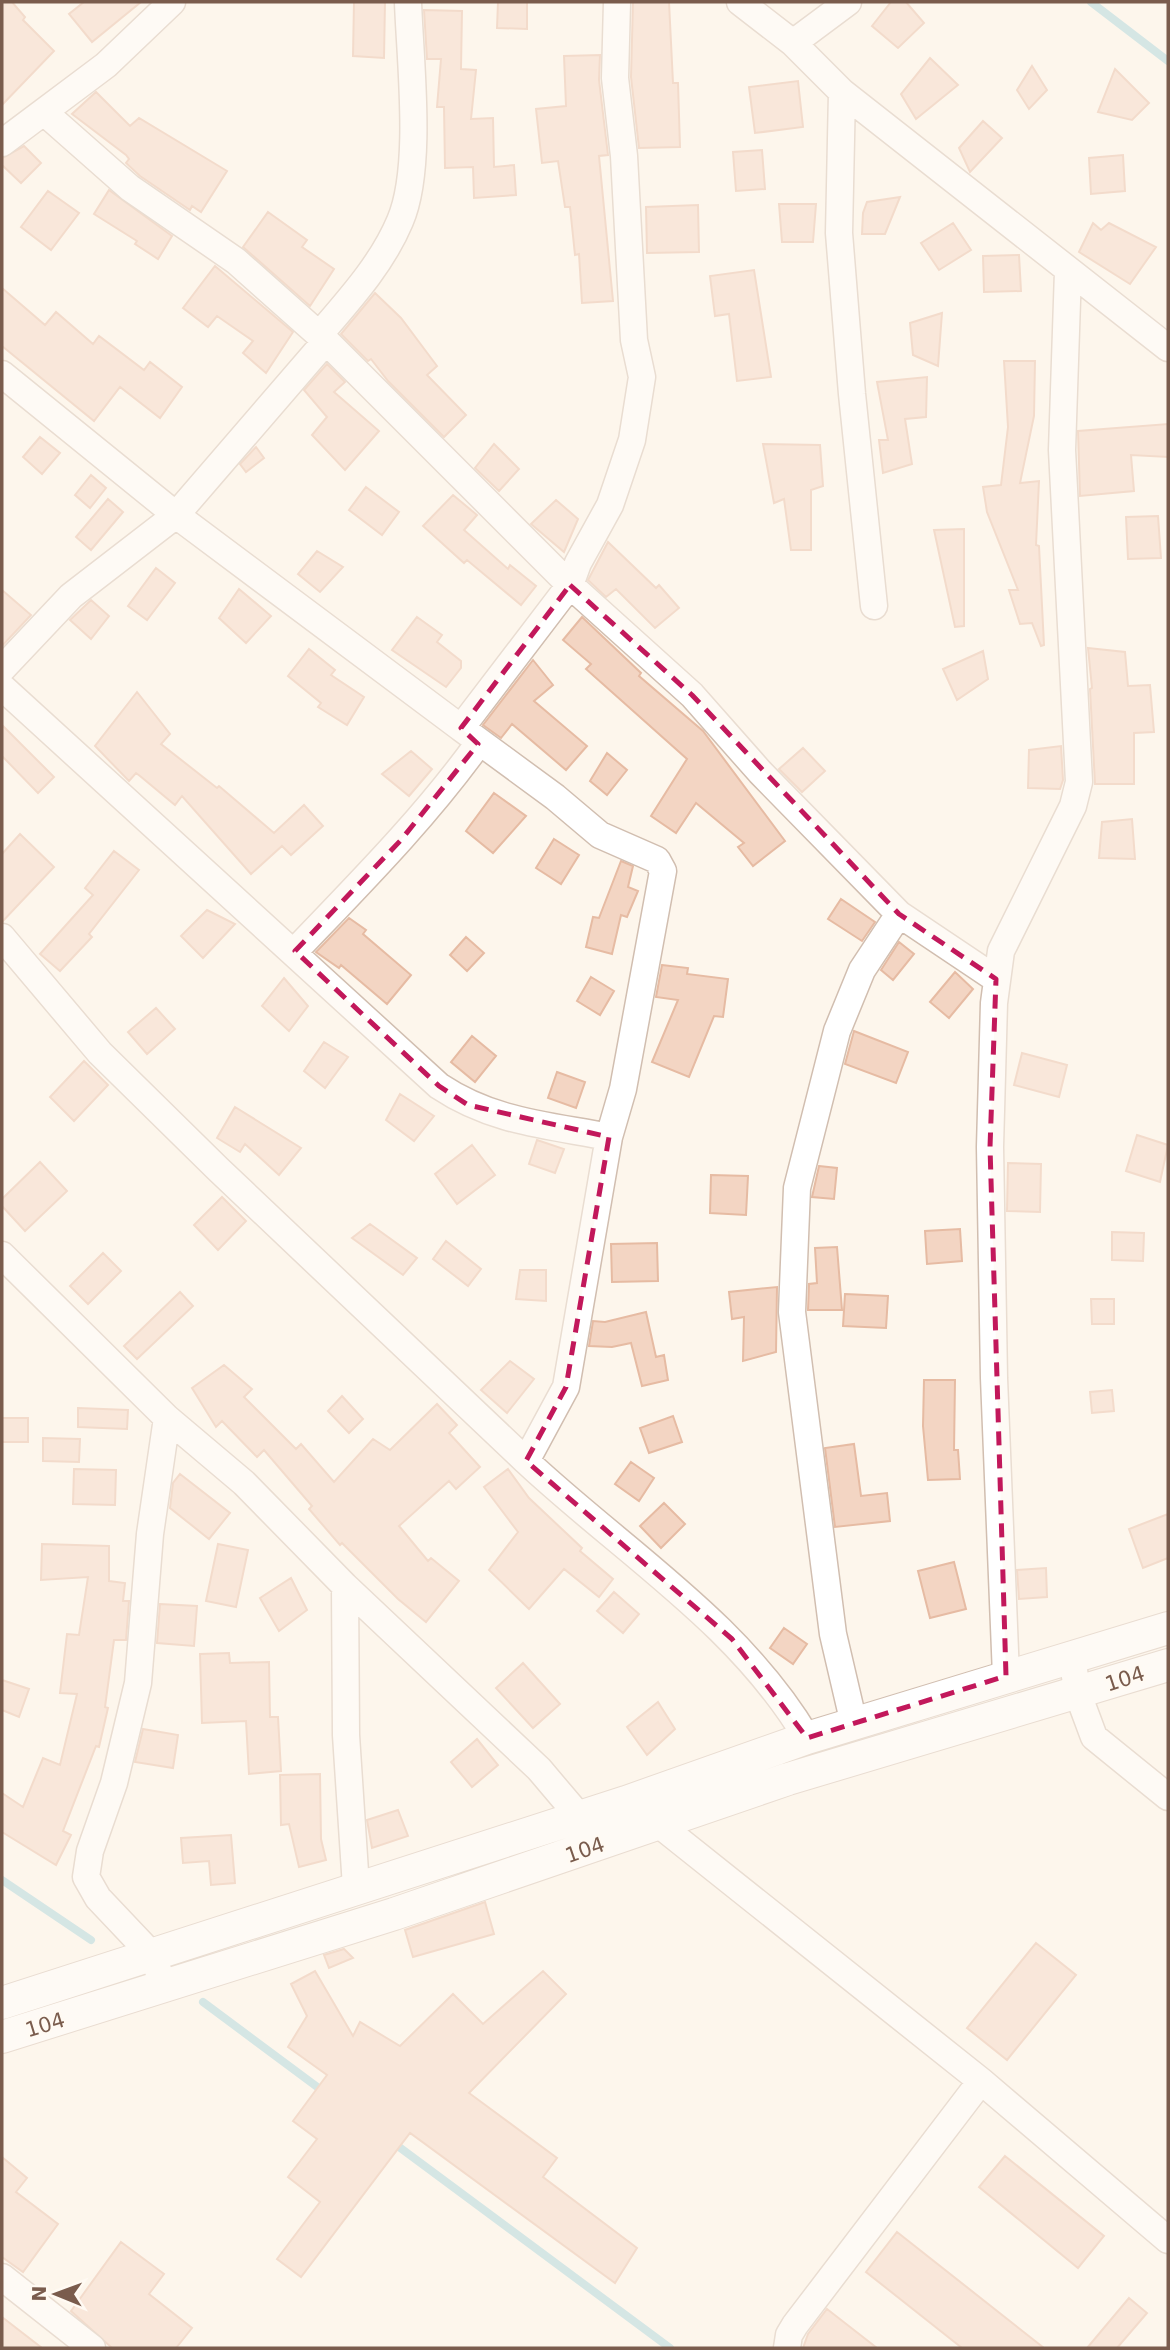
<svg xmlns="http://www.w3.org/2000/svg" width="1170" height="2350" font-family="'DejaVu Sans',sans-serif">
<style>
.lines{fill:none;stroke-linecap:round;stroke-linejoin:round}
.stream{stroke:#a5d3da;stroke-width:8}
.building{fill:#f3d5c3;stroke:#e6bba3;stroke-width:2}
.minor-casing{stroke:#d1beb0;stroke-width:29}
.tertiary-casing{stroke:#d1beb0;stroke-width:34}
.minor{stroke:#fff;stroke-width:26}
.tertiary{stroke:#fff;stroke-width:32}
.marked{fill:none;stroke:#c2185b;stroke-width:5;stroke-dasharray:14 9;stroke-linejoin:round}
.labels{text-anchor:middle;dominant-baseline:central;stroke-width:5;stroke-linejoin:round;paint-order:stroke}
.street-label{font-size:21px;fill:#7a5c4d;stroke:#fffaf3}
</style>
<rect width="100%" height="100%" fill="#fdf6ec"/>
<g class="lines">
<path class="stream" d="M1091 2 1168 61
M2 1880 91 1940
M203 2002 324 2092
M391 2141 670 2348"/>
</g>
<path class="building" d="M2 2H12L25 17 23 20 54 51 2 105Z
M84 2H141L92 42 69 14Z
M354 2H385L384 58 353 56Z
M498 2H527V29L497 28Z
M633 2H669L673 83H678L680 147 639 148 631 77Z
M891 2H906L924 23 898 48 872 26Z
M424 10 462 11 461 69 476 70 471 119 493 118 494 167 514 165 516 195 474 198 473 167 445 168 444 107H437L441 59H427Z
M600 55 599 80 608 155 599 156 613 301 582 303 579 254 575 255 570 207H565L558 161 542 163 536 109 566 106 564 56Z
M930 58 958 85 916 119 901 94Z
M1032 66 1047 90 1029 109 1017 90Z
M1115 69 1149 103 1132 120 1098 112Z
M798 81 803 127 755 133 749 87Z
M96 92 130 126 139 118 227 171 201 212 192 206 190 210 140 176 126 163 129 159 126 155 72 114Z
M983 121 1002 138 970 172 959 148Z
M24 146 41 163 21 183 2 165V158Z
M762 150 765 189 736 191 733 152Z
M1123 155 1125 191 1091 194 1089 158Z
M109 190 172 236 158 259 135 244 137 241 94 214Z
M48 191 79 213 51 250 21 227Z
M900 197 885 234H862L863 213 867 202Z
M779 204H816L813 242H782Z
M698 205 699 252 647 253 646 207Z
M268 212 307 240 302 247 334 269 310 306 243 247Z
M953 223 971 250 939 270 921 243Z
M1093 223 1101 230 1109 223 1156 247 1130 284 1079 252Z
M1019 255 1021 291 984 292 983 256Z
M215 266 293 332 266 373 243 353 253 341 217 316 208 327 183 308Z
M754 270 771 377 737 381 729 314 715 316 710 276Z
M2 288 45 325 56 312 93 344 99 336 144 370 150 362 182 387 160 418 120 387 94 421 2 346Z
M375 293 401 318 437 366 427 375 466 415 444 437 388 381 371 359 368 361 341 334Z
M942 313 938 366 913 355 910 323Z
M1004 361H1035L1034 416 1020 483 1039 481 1036 545 1039 546 1044 645 1041 646 1032 623 1020 624 1009 590H1018L987 512 983 487 1001 485 1008 427Z
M327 364 345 382 334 392 379 431 345 470 312 435 327 417 304 390Z
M927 377 926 417 905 419 912 464 883 473 879 440H888L877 382Z
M1168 424V457L1131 455 1134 491 1080 496 1078 431Z
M40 437 60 453 42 474 23 457Z
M494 444 519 469 499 491 475 468Z
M763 444 820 445 823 486 811 490V550H791L784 499 774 503Z
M256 447 264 458 246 472 240 464Z
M91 475 106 488 90 508 75 495Z
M366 487 399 512 382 535 349 510Z
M453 495 477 515 464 530 508 569 510 565 536 586 521 605 467 560 464 563 423 526Z
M108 499 123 512 91 550 76 537Z
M556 500 578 519 564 552 531 524Z
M1158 516 1161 558 1128 559 1126 517Z
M964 529V626L955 627 934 530Z
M608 542 656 588 659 585 679 608 655 628 616 589 606 597 588 580Z
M317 551 343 567 320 592 298 574Z
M156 568 175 583 147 620 128 606Z
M239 589 271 616 246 643 219 618Z
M2 590 31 615 2 646Z
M91 600 109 616 91 639 70 620Z
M417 617 442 635 437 642 461 661V668L446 687 392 650Z
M582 617 641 673 639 676 703 731 785 841 753 866 738 847 744 843 696 803 676 833 651 816 687 759 586 669 591 664 563 640Z
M1088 648 1125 652 1128 686 1150 685 1154 732 1134 733V784H1095L1090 689 1092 688Z
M309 649 335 670 331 675 364 697 347 725 318 707 321 703 288 676Z
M983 651 988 679 957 700 943 669Z
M533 660 553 685 534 701 587 746 566 770 512 724 501 738 483 725Z
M137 692 170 734 161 744 217 788 219 786 274 833 304 805 323 826 291 855 282 846 251 874 182 796 175 805 140 776 136 773 129 781 95 746Z
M2 725 54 777 38 793 2 756Z
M1061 746 1063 780 1060 789 1028 788 1029 750Z
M803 748 825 771 802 792 779 769Z
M411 751 432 769 409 796 382 774Z
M607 753 627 770 607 795 590 781Z
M494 793 526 816 493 853 466 831Z
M1132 819 1135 859 1099 858 1102 822Z
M20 834 54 867 2 922V854Z
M554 839 579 855 561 884 536 868Z
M114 851 139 870 89 934 92 937 60 971 40 954 93 895 85 888Z
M621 861 633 866 628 887 638 891 627 917 621 915 612 954 586 947 593 917 599 918Z
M841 899 875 922 862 941 828 919Z
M207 910 235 924 203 958 181 936Z
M349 918 366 930 363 934 411 975 387 1004 341 965 339 968 316 952Z
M466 937 484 953 467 971 450 955Z
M899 942 914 954 893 980 881 970Z
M662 965 688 968 687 974 728 979 723 1017 714 1016 689 1077 652 1062 678 1000 656 997Z
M955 972 973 989 949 1018 930 1002Z
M591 977 614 991 600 1015 577 1001Z
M284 978 308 1006 289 1031 262 1006Z
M156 1008 175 1029 147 1054 128 1032Z
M854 1031 908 1052 896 1083 845 1064Z
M472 1036 496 1056 475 1082 451 1062Z
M324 1042 348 1057 325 1088 304 1071Z
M1022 1053 1067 1065 1059 1097 1014 1085Z
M84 1061 108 1085 74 1121 50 1097Z
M557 1072 585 1082 576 1108 548 1098Z
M400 1094 434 1116 414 1141 386 1120Z
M235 1107 301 1148 279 1175 245 1144 240 1152 217 1138Z
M1137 1135 1168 1145 1160 1182 1126 1171Z
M537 1140 564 1149 555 1173 529 1164Z
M472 1145 495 1175 457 1204 435 1174Z
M40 1162 67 1191 25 1231 2 1206V1199Z
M1008 1163 1041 1164 1040 1212 1007 1211Z
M819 1166 837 1168 834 1199 812 1197Z
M711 1175 748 1176 746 1215 710 1213Z
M222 1197 246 1221 218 1250 194 1225Z
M370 1224 417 1258 403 1275 352 1238Z
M960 1229 962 1261 927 1264 925 1231Z
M1112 1232 1144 1233 1143 1261 1112 1260Z
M446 1241 481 1269 468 1286 433 1259Z
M657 1243 658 1281 612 1282 611 1244Z
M837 1247 842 1310H808L809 1284 817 1283 815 1248Z
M103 1253 121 1271 88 1304 70 1286Z
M520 1270H546V1301L516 1299Z
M777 1287 776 1352 743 1361 744 1317 732 1319 729 1292Z
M180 1292 193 1306 137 1359 124 1346Z
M845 1294 888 1296 886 1328 843 1326Z
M1091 1299H1114V1324H1092Z
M646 1312 656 1357 664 1355 668 1380 642 1386 631 1343 612 1347 589 1346 593 1321 605 1322Z
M510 1361 534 1379 507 1413 481 1390Z
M224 1365 252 1389 244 1397 296 1449 301 1444 334 1482 373 1439 390 1450 437 1404 457 1425 449 1433 480 1467 456 1489 449 1481 399 1526 428 1561 431 1558 459 1581 426 1622 398 1599 342 1543 340 1545 309 1509 312 1506 264 1450 257 1457 222 1421 216 1427 192 1388Z
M924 1380H955L954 1450H958L960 1479 928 1480 923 1426Z
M1112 1390 1114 1411 1092 1413 1090 1392Z
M342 1396 363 1419 349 1433 328 1411Z
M78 1408 128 1410 127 1429 78 1427Z
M673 1416 682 1442 649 1453 640 1428Z
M2 1418H28V1442H2Z
M43 1438 80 1439 79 1462 43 1461Z
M854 1444 861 1496 887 1493 890 1521 835 1527 825 1448Z
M631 1462 654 1478 639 1501 615 1484Z
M74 1469 116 1470 115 1505 73 1504Z
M508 1469 529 1498 582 1548 580 1551 613 1579 599 1597 564 1569 529 1609 489 1570 518 1532 484 1487Z
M180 1474 230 1513 209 1539 170 1508 173 1483Z
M664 1503 685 1524 661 1548 640 1526Z
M1168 1514V1558L1143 1568 1129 1529Z
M42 1544 109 1546V1581L125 1583 123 1601H129L126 1640H114L105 1707 108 1708 99 1747 96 1746 63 1831 71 1835 56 1865 2 1832V1793L23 1807 43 1758 60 1765 77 1694 60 1693 67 1634 79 1635 88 1577 41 1580Z
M218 1544 248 1550 236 1607 206 1601Z
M954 1562 966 1609 930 1618 918 1571Z
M1046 1568 1047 1597 1019 1599 1017 1570Z
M291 1578 307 1610 279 1631 260 1598Z
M614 1592 639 1614 623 1633 597 1611Z
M160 1604 197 1606 194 1646 157 1643Z
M784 1628 807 1644 793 1664 770 1648Z
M229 1653 230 1663 269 1662 270 1717H278L281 1771 249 1774 246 1721 202 1723 200 1654Z
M523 1663 560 1704 533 1728 496 1688Z
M2 1680 29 1689 19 1717 2 1710Z
M658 1702 675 1729 647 1755 627 1727Z
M143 1729 178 1735 173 1768 135 1762Z
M477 1739 498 1765 472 1787 451 1762Z
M320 1774 321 1839 326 1860 299 1867 289 1824 281 1825 280 1775Z
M398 1810 408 1836 372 1848 367 1820Z
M231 1835 235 1883 211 1885 209 1861 183 1863 181 1838Z
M485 1902 494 1934 413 1957 405 1930Z
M1036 1943 1076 1975 1007 2060 967 2028Z
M344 1949 353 1958 329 1968 324 1955Z
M315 1971 353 2036 360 2022 400 2046 453 1994 483 2024 543 1971 566 1994 469 2093 557 2158 543 2177 637 2248 615 2283 410 2133 301 2277 277 2259 320 2202 288 2177 317 2139 293 2121 327 2075 288 2047 307 2016 291 1984Z
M1005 2156 1104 2236 1078 2268 979 2187Z
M2 2157 27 2178 16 2192 58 2224 23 2272 2 2257Z
M897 2232 1044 2348H962L866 2272Z
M121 2242 164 2274 149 2294 192 2328 176 2348H112L71 2311Z
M1129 2298 1147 2313 1117 2348H1087Z
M827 2309 877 2348H803L808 2334Z
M2 2317 42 2348H2Z"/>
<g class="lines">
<defs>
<path id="minor" d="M617 2 615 78 624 156 634 340 642 377 632 440 610 505 578 563 570 585 461 728 555 797 600 835 657 860 663 871 623 1089 609 1137 566 1387 526 1461C622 1551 739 1623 807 1738
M740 2 793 43 842 92 1168 348
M793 43 848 2
M842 92 839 233 852 394 874 606
M45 113 130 188 236 261 326 341 570 585 692 695 760 772 899 914 996 979
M2 143 106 65 172 2
M319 335C349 300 382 264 400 221 423 168 410 61 408 2
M2 374 176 515 461 728
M2 669 71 596 176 515 326 341
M2 687 439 1086C493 1122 547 1125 609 1137
M2 937 100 1053 218 1169 526 1461
M295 951C359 884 424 819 478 744
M2 1255 167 1418 244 1483 345 1586 539 1769 578 1815
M345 1586 346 1735 356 1887
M1072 1659 1078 1694 1094 1737 1168 1797
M1006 1676 994 1378 990 1147 994 1003 1001 951 1073 806 1079 782 1062 450 1068 271
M854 1724 833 1634 792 1312 797 1188 837 1031 862 970 899 914
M646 1814 981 2081 1168 2240
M165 1988 152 1955 98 1898 86 1877 90 1851 114 1783 138 1683 150 1534 167 1418
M2 2277 92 2348
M787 2348 789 2335 795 2325 981 2081"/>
<path id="tertiary" d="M2 2003 626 1802 807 1738 1168 1628
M2 2037 394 1914 788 1779 1168 1665"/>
</defs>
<use href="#minor" class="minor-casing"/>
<use href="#tertiary" class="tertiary-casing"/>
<use href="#minor" class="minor"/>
<use href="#tertiary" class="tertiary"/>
</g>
<path d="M0 0H1170V2350H0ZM570 585 692 695 899 914 996 979 990 1147 1006 1676 807 1738 732 1639 526 1461 566 1387 609 1137 468 1105 439 1086 295 951 401 840 478 744 461 728Z" fill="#fdf6ec" fill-opacity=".55" fill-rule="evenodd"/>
<path class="marked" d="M570 585 692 695 899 914 996 979 990 1147 1006 1676 807 1738 732 1639 526 1461 566 1387 609 1137 468 1105 439 1086 295 951 401 840 478 744 461 728Z"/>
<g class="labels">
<g class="street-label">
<text transform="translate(1125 1679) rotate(-18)">104</text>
<text transform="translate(585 1850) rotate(-19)">104</text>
<text transform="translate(45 2025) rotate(-17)">104</text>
</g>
</g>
<rect width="1170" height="2350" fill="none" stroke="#7a5c4d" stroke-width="7"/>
<g transform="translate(56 2294) rotate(271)" stroke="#fffaf3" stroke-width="5" paint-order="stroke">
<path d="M0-5L12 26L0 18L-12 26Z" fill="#7a5c4d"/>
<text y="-10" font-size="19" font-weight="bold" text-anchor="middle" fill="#7a5c4d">N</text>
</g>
</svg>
